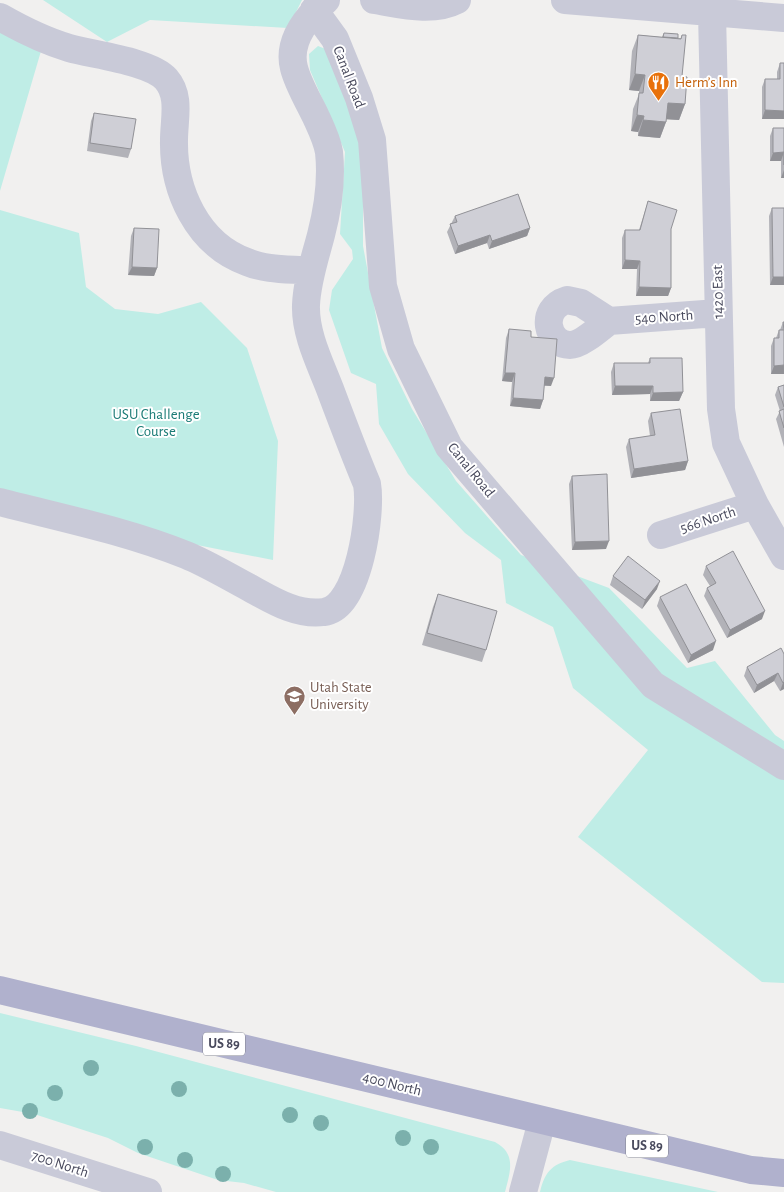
<svg xmlns="http://www.w3.org/2000/svg" width="784" height="1192" font-family="'Alegreya Sans',sans-serif">
<style>
.green{fill:#bfede6}
.lines{fill:none;stroke-linecap:round;stroke-linejoin:round}
.minor{stroke:#c9cad8;stroke-width:28}
.major{stroke:#b0b1cd;stroke-width:28}
.tree{fill:#7bb0ac}
.wall{fill:#b2b2b8}
.shaded-wall{fill:#919196}
.building{fill:#cfcfd6;stroke:#919196}
.labels{text-anchor:middle;dominant-baseline:central;stroke-width:4;stroke-linejoin:round;paint-order:stroke}
.shield{fill:#fff;stroke:#7f808d;stroke-width:1}
.shield-label{font-size:14px;font-weight:bold;fill:#48495c}
.street-label{font-size:15px;fill:#48495c;stroke:#fff}
.food-label{font-size:15px;fill:#c56008;stroke:#fff;text-anchor:start}
.park-label{font-size:15px;fill:#1b7b76;stroke:#fff}
.education-label{font-size:15px;fill:#785e54;stroke:#fff;text-anchor:start}
</style>
<rect width="100%" height="100%" fill="#f1f0ef"/>
<path class="green" d="M43 0H302L288 28 150 20 107 42Z
M0 30 41 51 0 191Z
M318 46 333 52 363 153V246L382 348 412 409 456 481 521 555 609 588 687 668 715 661 775 735 784 741V983L762 982 578 837 648 750 573 688 553 627 506 603 501 560 465 533 408 474 379 424 376 384 351 373 329 310 332 290 353 259 352 250 340 234 345 152 310 70 309 54Z
M0 210 79 233 86 287 115 309 158 314 201 302 247 348 278 441 273 560 187 543 0 493Z
M0 1013 136 1046 495 1142C517 1154 510 1172 505 1192H276L244 1183 218 1180 138 1153 108 1138 34 1114 0 1108Z
M570 1160 718 1192H540C545 1172 551 1165 570 1160Z"/>
<g class="lines">
<path class="minor" d="M374 0C400 4 432 13 457 0
M565 0 784 18
M314 10 335 39 359 98 372 140 383 286 401 349 449 447 653 685 784 766
M712 13 721 409 726 443 755 505 784 556
M0 17C21 29 45 41 69 48 93 55 150 61 166 79 181 96 174 119 174 140 173 190 197 244 247 262 266 270 290 269 310 271
M567 300 581 303 609 321C600 328 581 345 570 345 547 345 538 309 567 300Z
M609 321 718 313
M0 502C62 518 126 531 186 555 208 564 229 577 250 588 272 600 297 616 324 612 359 608 372 513 367 484 354 453 342 421 330 389 320 363 305 334 306 305 307 281 315 258 321 235 328 208 332 180 329 152 327 140 321 128 316 117 309 102 298 84 294 68 287 41 307 17 326 0
M661 535 755 505
M0 1145 148 1192
M523 1192 542 1121"/>
<path class="major" d="M0 990 751 1170 784 1173"/>
</g>
<g class="tree">
<circle cx="91" cy="1068" r="8"/>
<circle cx="179" cy="1089" r="8"/>
<circle cx="55" cy="1093" r="8"/>
<circle cx="30" cy="1111" r="8"/>
<circle cx="290" cy="1115" r="8"/>
<circle cx="321" cy="1123" r="8"/>
<circle cx="403" cy="1138" r="8"/>
<circle cx="145" cy="1147" r="8"/>
<circle cx="431" cy="1147" r="8"/>
<circle cx="185" cy="1160" r="8"/>
<circle cx="223" cy="1174" r="8"/>
</g>
<path class="wall" d="M664 33 678 38H681L682 35V76L685 104 679 120 666 119V122L660 138 638 136V132L631 131 633 109 639 94V91L629 90 632 51 638 35 662 37Z
M780 63H784V119H762V87L765 79H777V72Z
M94 113 131 149 128 158 87 151 91 121Z
M773 128H784V178H781V161H770V136Z
M648 201 671 229V288L668 296H636L637 269H622V238L625 230H639Z
M772 208 784 285H770L769 216Z
M455 216 530 228 527 236 489 249 487 243 455 254 447 232Z
M134 228 157 268 154 276 128 275 131 236Z
M783 322 784 374H771V346L774 338H776L779 330H780Z
M509 329 531 337 551 386H544L543 400 540 409 510 406 512 382 502 381 506 338Z
M650 358 683 392 679 401H650V394L612 395 611 372 614 363H648Z
M784 385V447L776 419 780 411 775 395 778 387Z
M651 413 688 461 685 470 631 478 626 447 629 439 650 436 648 421Z
M572 476 606 549 572 550 569 484Z
M706 566 762 619 727 638 704 596 707 588 710 586 703 575Z
M613 576 657 589 642 609 610 585Z
M438 594 486 650 482 662 422 645 433 607Z
M660 597 713 650 688 663 657 606Z
M784 654V689L780 691 774 681 754 693 744 676 747 667Z"/>
<path class="shaded-wall" d="M635 74 645 75 639 91 629 90Z
M668 103 685 104 679 120 662 119Z
M765 110 784 111V119H762Z
M637 115 644 116 638 132 631 131Z
M643 120 666 122 660 138 638 136Z
M784 152 781 161H770L773 153Z
M784 170V178H781Z
M530 228 527 236 489 249 492 241Z
M490 235 487 243 455 254 458 246Z
M625 260 640 261 637 269H622Z
M132 267 157 268 154 276 128 275Z
M773 277H784V285H770Z
M639 287 671 288 668 296H636Z
M784 365V374H771L774 366Z
M505 373H515L512 382 502 381Z
M545 377 554 378 551 386 542 385Z
M615 386H653L650 394 612 395Z
M683 392 679 401H650L653 393Z
M513 398 543 400 540 409 510 406Z
M688 461 685 470 631 478 634 469Z
M609 541 606 549 572 550 575 542Z
M660 581 657 589 642 609 645 600Z
M765 611 762 619 727 638 730 630Z
M716 641 713 650 688 663 691 655Z
M778 673 774 681 754 693 757 685Z
M784 682V689L780 691 783 683Z"/>
<path class="building" d="M664 33 678 34V38L663 37Z
M638 35 681 39 682 35H686L682 76 687 77 685 104 668 103 666 122 643 120 644 116 637 115 639 93H643L645 75 635 74Z
M780 63H784V111L765 110V79H780Z
M94 113 136 119 131 149 90 143Z
M773 128H784V165V152L773 153Z
M518 194 530 228 492 241 490 235 458 246 450 224 457 222 455 216Z
M648 201 677 210 671 229V288L639 287 640 261 625 260V230H640Z
M772 208H784V277H773Z
M134 228 159 229 157 268 132 267Z
M783 322H784V365L774 366V338H779V330H784Z
M509 329 531 331V337L557 339 554 378 545 377 543 400 513 398 515 373H505Z
M650 358H682L683 392 653 393V386H615L614 363H650Z
M784 385V407L778 387Z
M680 409 688 461 634 469 629 439 655 435 651 413Z
M784 409V428L779 411Z
M607 474 609 541 575 542 572 476Z
M733 551 765 611 730 630 707 588 716 583 706 566Z
M628 556 660 581 645 600 613 576Z
M686 584 716 641 691 655 660 597Z
M438 594 497 611 486 650 427 633Z
M781 648 784 654V682L783 683 778 673 757 685 747 667Z"/>
<defs>
<symbol id="restaurant-pin" viewBox="-11 -11 22 30"><path d="M0 17L-7.5 6A9.5 9.5 0 1 1 7.5 6Z" fill="#e8710a" stroke="#fff"/><path d="M-5-6h1v4h1v-4h1v4h1v-4h1v5L-1.5 .5V6h-2V.5L-5-1ZM5-6V6H3V1.5H1.5Q1.5-4 5-6Z" fill="#fff"/></symbol>
<symbol id="university-pin" viewBox="-11 -11 22 30"><path d="M0 17L-7.5 6A9.5 9.5 0 1 1 7.5 6Z" fill="#8d6e63" stroke="#fff"/><path d="M0-5L7-2L0 1L-7-2ZM-4 1L0 2.5L4 1V4Q0 6-4 4Z" fill="#fff"/></symbol>
</defs>
<g fill-rule="evenodd">
<use href="#restaurant-pin" x="646" y="70" width="25" height="34"/>
<use href="#university-pin" x="282" y="684" width="25" height="34"/>
</g>
<g class="labels">
<g class="shield">
<rect x="203" y="1032.5" width="42" height="23" rx="4"/>
<rect x="626" y="1134.5" width="42" height="23" rx="4"/>
</g>
<g class="shield-label">
<text x="224" y="1044">US 89</text>
<text x="647" y="1146">US 89</text>
</g>
<g class="street-label">
<text transform="translate(349 77) rotate(69)">Canal Road</text>
<text transform="translate(718 292) rotate(-91)">1420 East</text>
<text transform="translate(664 317) rotate(-4)">540 North</text>
<text transform="translate(471 470) rotate(51)">Canal Road</text>
<text transform="translate(708 520) rotate(-18)">566 North</text>
<text transform="translate(392 1084) rotate(14)">400 North</text>
<text transform="translate(60 1164) rotate(18)">700 North</text>
</g>
<g class="food-label">
<text x="675" y="82">Herm’s Inn</text>
</g>
<g class="park-label">
<text x="156" y="414">USU Challenge<tspan x="156" dy="17">Course</tspan></text>
</g>
<g class="education-label">
<text x="310" y="687">Utah State<tspan x="310" dy="17">University</tspan></text>
</g>
</g>
</svg>
